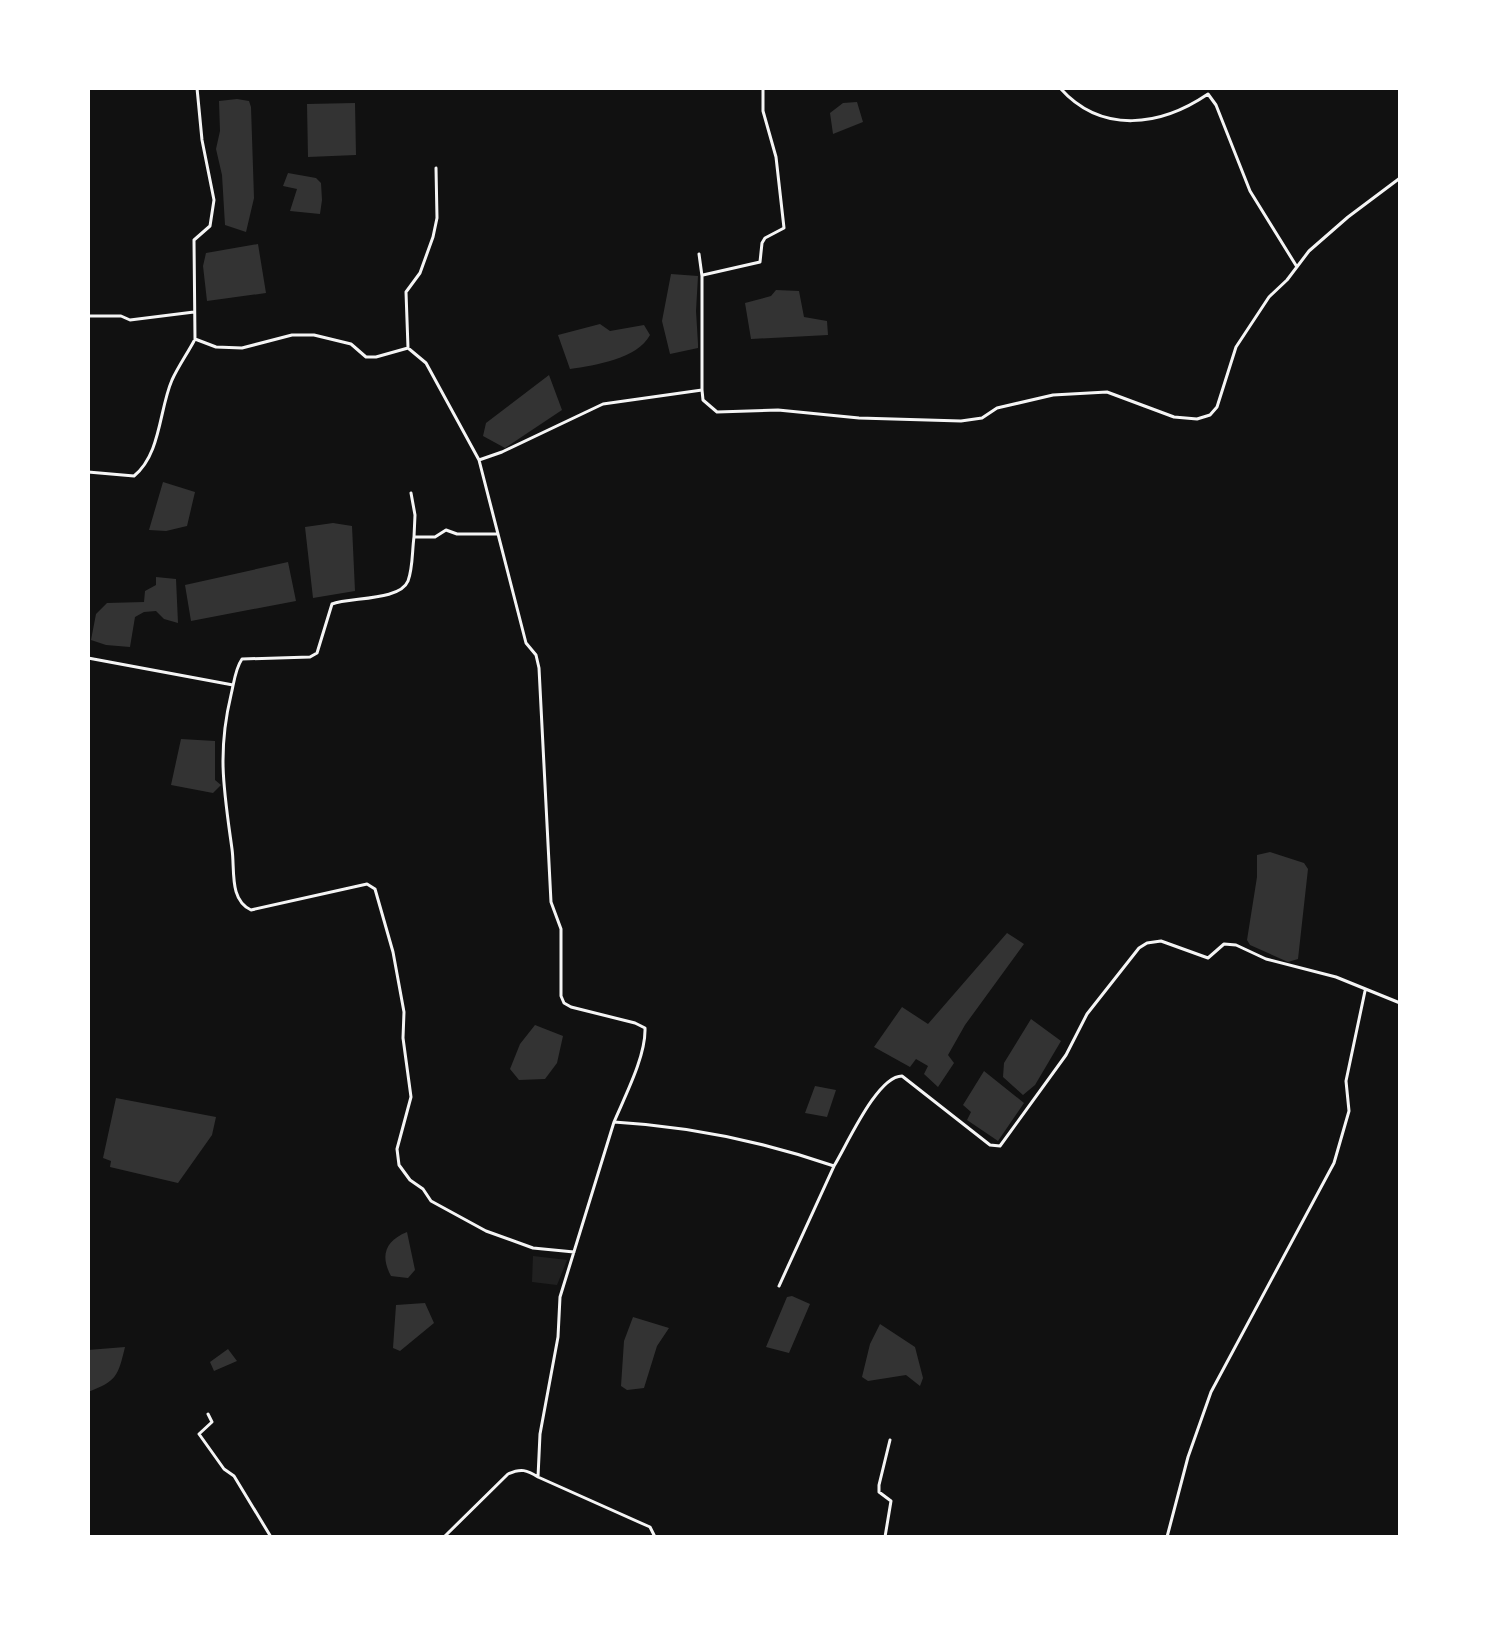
<svg xmlns="http://www.w3.org/2000/svg" width="1488" height="1625" font-family="'Zilla Slab',serif">
<style>
.green{fill:#202020}
.water{fill:#333}
.lines{fill:none;stroke-linecap:round;stroke-linejoin:round}
.minor{stroke:#f5f5f5;stroke-width:3}
</style>
<rect width="100%" height="100%" fill="#111"/>
<path class="green" d="M533 1256 567 1260 557 1285 532 1282Z"/>
<path class="water" d="M237 99 249 101 251 107 254 198 246 232 225 225 222 175 216 149 220 131 219 101Z
M857 102 863 122 833 134 830 113 843 103Z
M355 103 356 155 308 157 307 104Z
M288 173 316 178 321 183 322 200 320 214 290 211 297 189 283 186Z
M258 244 266 293 207 301 203 266 206 253Z
M671 274 698 276 696 311 698 344V348L670 354 662 321Z
M776 290 799 291 804 317 827 321 828 335 751 339 745 303 771 296Z
M600 324 610 331 644 325 650 335C637 359 596 365 570 369L558 335Z
M549 375 562 410 505 448 483 436 486 423Z
M163 482 195 492 187 526 166 531 149 530Z
M333 523 352 526 355 591 313 598 305 527Z
M288 562 296 601 191 621 185 585Z
M156 577 176 579 178 623 164 619 156 611 144 612 135 617 130 647 106 645 91 640 96 614 107 603 144 602 145 591 156 585Z
M181 739 215 741V780L221 785 213 793 171 785Z
M1270 852 1304 863 1308 869 1298 959 1288 962 1250 945 1247 940 1257 877V855Z
M1007 933 1024 944 965 1025 948 1055 954 1063 938 1087 924 1074 928 1066 916 1059 910 1067 874 1047 902 1007 928 1024Z
M1031 1019 1061 1041 1035 1085 1023 1095 1003 1077 1004 1063Z
M535 1025 563 1036 557 1063 545 1079 519 1080 510 1069 520 1044Z
M984 1071 1024 1103 998 1141 967 1120 971 1112 963 1105Z
M815 1086 836 1090 827 1117 805 1113Z
M116 1098 216 1117 212 1135 178 1183 110 1167 111 1161 103 1158Z
M407 1232 415 1270 408 1278 391 1276C380 1256 385 1241 407 1232Z
M792 1296 810 1304 789 1353 766 1347 787 1297Z
M425 1303 434 1323 400 1351 393 1348 396 1305Z
M633 1317 669 1328 657 1346 644 1388 627 1390 621 1386 624 1341Z
M880 1324 915 1347 923 1378 920 1386 906 1375 868 1381 862 1377 870 1344Z
M125 1347C118 1376 117 1381 88 1392V1350Z
M228 1349 237 1361 214 1371 210 1362Z"/>
<g class="lines">
<path class="minor" d="M197 88 202 140 214 200 210 226 194 240 195 339 216 347 242 348 292 335H314L351 344 366 357H376L408 348 426 363 479 460 526 643 536 655 539 668 551 902 561 929V996L564 1003 571 1007 635 1023 645 1028C646 1056 625 1096 614 1122
M1060 88C1102 135 1161 126 1208 94L1216 105 1250 191 1297 267
M703 275 760 262 762 243 765 238 784 228 776 157 763 111V88
M88 316H121L130 320 194 312
M408 348 406 292 420 273 433 237 437 218 436 168
M702 390 703 400 717 412 778 410 859 418 961 421 982 418 997 408 1053 395 1107 392 1174 417 1197 419 1210 415 1217 407 1236 347 1269 297 1287 280 1309 251 1348 217 1400 178
M479 460 502 452 603 404 702 390V276L699 254
M88 472 134 476C161 454 159 410 172 380 178 367 187 354 194 341
M411 493 415 515 414 537
M496 534H457L446 530 435 537H414C412 551 413 568 408 581 400 601 350 597 332 604L317 653 310 657 242 659C235 669 234 683 231 695 217 753 224 791 232 849 235 870 229 900 251 910L367 884 375 889 393 952 404 1012 403 1038 411 1097 397 1149 399 1165 410 1180 423 1189 431 1201 486 1231 533 1248 574 1252
M88 658 233 685
M834 1166C847 1145 877 1076 902 1076L990 1145 1000 1146 1066 1055 1087 1014 1139 948 1147 943 1161 941 1208 958 1224 944 1236 945 1266 959 1336 977 1400 1003
M208 1414 212 1422 199 1434 224 1469 234 1476 271 1537
M538 1477 650 1527 655 1537
M444 1537 508 1474C521 1468 527 1470 538 1477L540 1434 558 1337 560 1297 614 1122C688 1126 764 1142 834 1166L779 1286
M885 1537 891 1501 879 1492V1485L890 1440
M1167 1537 1188 1457 1211 1392 1334 1163 1349 1111 1346 1081 1365 991"/>
</g>
<rect width="1488" height="1625" fill="none" stroke="#ffffff" stroke-width="180"/>
</svg>
